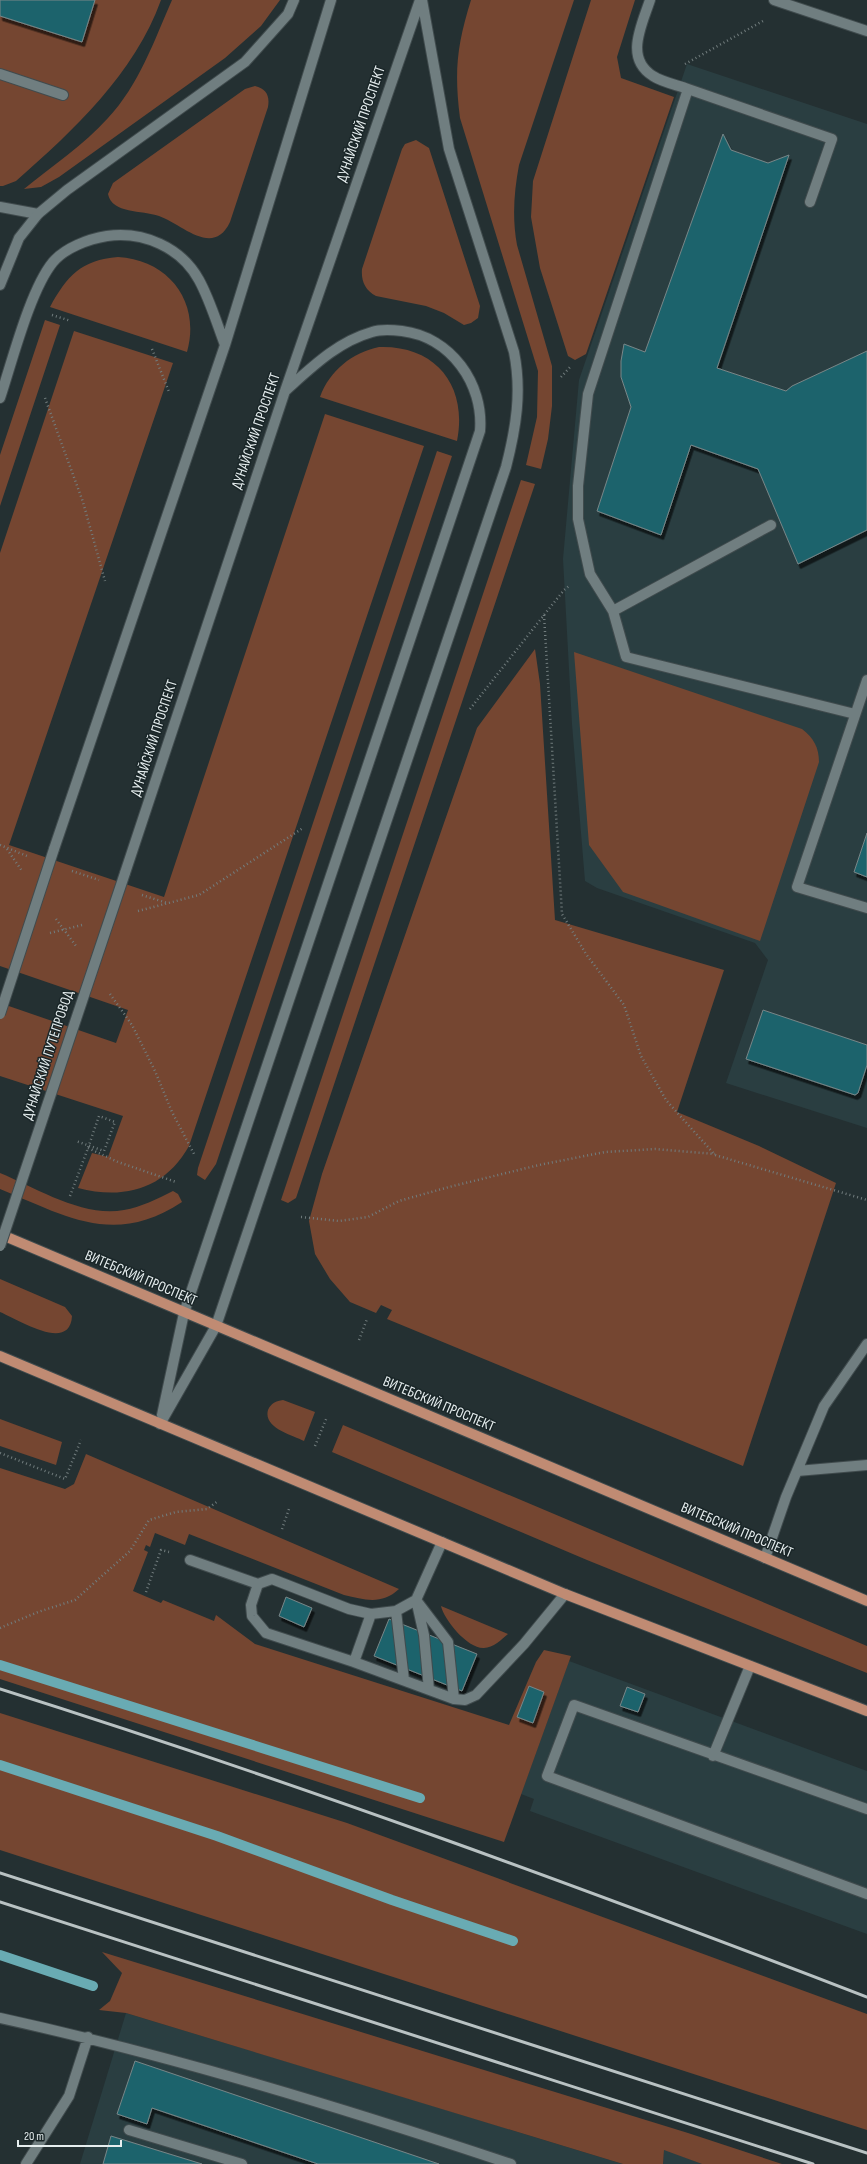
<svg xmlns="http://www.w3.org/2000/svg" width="867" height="2164" font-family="'Sofia Sans Condensed',sans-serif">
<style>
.built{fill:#2a3e41}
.green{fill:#754631}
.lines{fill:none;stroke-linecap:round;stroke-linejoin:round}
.stream{stroke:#69abb3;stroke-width:10}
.building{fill:#1f646c;stroke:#788688;filter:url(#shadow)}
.lane-casing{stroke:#404b4d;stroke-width:12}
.secondary-casing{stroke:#404b4d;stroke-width:12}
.primary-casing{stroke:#404b4d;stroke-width:12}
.path{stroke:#727d7e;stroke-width:2.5;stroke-dasharray:1 3;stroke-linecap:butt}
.lane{stroke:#707e80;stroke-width:10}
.secondary{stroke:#707e80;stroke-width:10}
.primary{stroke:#c08b73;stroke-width:10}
.rail{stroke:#b9c2c3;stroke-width:3}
.secondary-bridge-casing{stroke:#404b4d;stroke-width:12;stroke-linecap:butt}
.secondary-bridge{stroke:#707e80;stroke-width:10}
.labels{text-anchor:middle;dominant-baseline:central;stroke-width:3;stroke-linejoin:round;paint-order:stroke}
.street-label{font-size:15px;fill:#e6eeef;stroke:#1a2628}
</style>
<defs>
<filter id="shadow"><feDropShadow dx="2.5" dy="4.5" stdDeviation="0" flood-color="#0009"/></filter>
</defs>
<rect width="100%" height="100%" fill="#243032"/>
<path class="built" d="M687 64 867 124V1128L726 1083 768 960 755 943 597 888 585 881 572 724 563 559 579 380Z
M569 1661 867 1771V1934L530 1811 534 1799 521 1794Z
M126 2013 387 2092 623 2164H80Z
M664 2149 702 2164H663Z"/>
<path class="green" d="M0 0H161C135 73 73 131 16 181L3 186H0Z
M172 0H280L261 26 225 58 59 177 41 187 24 189C52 166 84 145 108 118 139 85 154 41 172 0Z
M471 0H574L519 165C514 192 512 217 517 245L552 366V406L548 439 541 469 526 465 537 417 538 371 460 118C454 71 457 45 471 0Z
M591 0H635L617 57 621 78 674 97 586 354 575 360 568 356 540 268 531 217 533 181Z
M255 86C266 89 270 95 268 107L230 222C213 258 182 224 159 216 142 210 112 214 108 194L113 183 245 89Z
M416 140 429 148 480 306 478 318 471 323 464 325 444 313 426 306 376 296C365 290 361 281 362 269L402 149 405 144Z
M118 257C169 260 201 302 187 352L50 307C67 276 81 260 118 257Z
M45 320 60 325 0 506V455Z
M74 331 173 363 9 845 164 897 325 414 424 446 189 1146C165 1189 124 1200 78 1188L92 1153 108 1157 123 1116 0 1076V1003L116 1043 128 1010 0 966V553Z
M379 347C436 345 468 386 457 441L320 397C330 370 352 353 379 347Z
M437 451 452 456 216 1164 205 1180 197 1175 198 1168Z
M521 480 535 484 296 1198 288 1203 281 1200Z
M535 649 540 684 555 920 724 970 677 1112 759 1146 836 1183 743 1466 387 1319 392 1310 381 1305 376 1313 350 1302 330 1279 315 1254 309 1221 322 1174 477 728Z
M574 652 802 729C814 738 819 748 819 762L760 941 623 892 589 845Z
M0 1173C36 1188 84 1218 124 1210 141 1207 157 1199 173 1191L178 1194 182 1202C114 1247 66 1216 0 1189Z
M0 1279 65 1307 72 1316C70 1353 19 1320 0 1312Z
M283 1400 315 1412 304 1441C292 1435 263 1428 268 1410 271 1403 276 1401 283 1400Z
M0 1419 62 1442 56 1465 0 1446Z
M343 1425 867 1646V1673L587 1560 332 1452Z
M86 1454 399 1589C382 1605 365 1600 344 1595L189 1534 185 1545 155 1533 150 1547 146 1545 144 1550 148 1552 133 1591 161 1603 163 1600 214 1621 216 1615 255 1644 509 1725 536 1662 544 1650 571 1656 504 1842 0 1679V1468L65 1489 74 1484Z
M441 1606 508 1634C502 1639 493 1648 484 1648 468 1649 444 1620 441 1606Z
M0 1713 347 1823 867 2014V2130L0 1850Z
M102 1952 688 2133 782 2164H702L664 2150 663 2164H623L126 2013 99 2010 110 2001 122 1973Z"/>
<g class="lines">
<path class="stream" d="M0 1665 420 1798
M0 1765 217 1836 392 1900 513 1941
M0 1955 93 1986"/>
</g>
<path class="building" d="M0 0H95L82 42 0 16Z
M723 134 731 150 768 163 789 155 717 368 786 391 792 386 867 351V530L798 564 758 469 691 445 661 535 597 511 631 407 621 377V361L624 344 645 352Z
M867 833V877L854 872Z
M763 1010 867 1045V1065L858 1093 855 1095 746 1059Z
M286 1597 312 1608 304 1627 279 1616Z
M389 1619 477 1654 462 1691 374 1656Z
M529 1686 544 1692 533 1723 517 1717Z
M627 1687 645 1694 638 1712 620 1706Z
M135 2061 439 2164H318L152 2108 147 2124 117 2114Z
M111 2136 202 2164H103Z"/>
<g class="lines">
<defs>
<path id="lane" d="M650 0C642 25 624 58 653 76 662 82 677 85 688 89
M774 0 867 31
M0 74 63 95
M0 207 38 214
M771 525 613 611 626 657 855 714
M613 611 590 574 578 519V486L588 394 688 89 832 139 810 202
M867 680 797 887 867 908
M797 1471 867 1465
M765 1558 786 1497 824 1406 867 1344
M190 1560 258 1584
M416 1600 448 1642 454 1699
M417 1604 424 1635 429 1690
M396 1611 404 1680
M371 1614 349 1609 272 1579 258 1584 251 1605 252 1616 266 1633 354 1662 454 1699 465 1700 476 1695 524 1644 565 1594
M354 1662 371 1614 396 1611 416 1600 442 1542
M713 1756 750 1666
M867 1809 574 1705 547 1776 867 1894
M0 2018C173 2056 343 2108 511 2164
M129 2130 242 2164
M26 2164 69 2096 88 2037"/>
<path id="secondary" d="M0 285 19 238 38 214 67 190 245 62 288 14 294 0
M0 398C12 362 30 290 53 262 65 248 88 239 107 236 143 231 181 247 199 280 210 300 217 324 225 345
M54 849 225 345 331 0
M125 873 285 391 420 0
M162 1415 184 1313 480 431C484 384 451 337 402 331 393 330 381 329 372 332 337 342 312 367 285 391
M160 1424 216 1326 506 467C516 428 522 392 514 352L449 149 422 0"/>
<path id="primary" d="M0 1234 867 1601
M0 1356 565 1594 867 1711"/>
</defs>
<use href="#lane" class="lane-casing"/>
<use href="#secondary" class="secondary-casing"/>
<use href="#primary" class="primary-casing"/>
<path class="path" d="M685 64 763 21
M52 315 71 321
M152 349 169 392
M561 377 571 366
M45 398 83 502 105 581
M544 615 562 914 586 954 624 1005 641 1056 666 1100 715 1155 867 1200
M470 709 544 615 564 590 569 586
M0 845 27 856
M7 849 22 871
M72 871 99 880
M142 895 167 903
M138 911 199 895 303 828
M56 919 76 946
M50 933 82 925
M110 994 132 1025 155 1071 172 1112 194 1154
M88 1148 118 1162 176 1182
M70 1196 88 1148 99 1116 115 1122 104 1151 76 1141
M301 1217 339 1221 368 1217 399 1201 449 1187 539 1165 605 1152 655 1149 715 1154
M359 1340 367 1319
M315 1446 327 1417
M0 1453 65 1479 81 1440
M282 1529 289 1509
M146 1592 161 1550 169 1552
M0 1628 38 1612 75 1600 130 1551 149 1520 176 1512 207 1509 218 1501"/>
<use href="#lane" class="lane"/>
<use href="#secondary" class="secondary"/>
<use href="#primary" class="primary"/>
<path class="rail" d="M0 1689C292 1781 581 1887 867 1997
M0 1873 867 2153
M0 1902 813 2164"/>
<defs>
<path id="secondary-bridge" d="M0 1014 54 849
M0 1246 125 873"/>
</defs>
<use href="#secondary-bridge" class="secondary-bridge-casing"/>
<use href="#secondary-bridge" class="secondary-bridge"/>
</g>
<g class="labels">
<g class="street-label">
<text transform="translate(361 124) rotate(-71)">ДУНАЙСКИЙ ПРОСПЕКТ</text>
<text transform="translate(256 431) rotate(-71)">ДУНАЙСКИЙ ПРОСПЕКТ</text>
<text transform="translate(154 738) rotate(-72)">ДУНАЙСКИЙ ПРОСПЕКТ</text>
<text transform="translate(48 1055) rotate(-72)">ДУНАЙСКИЙ ПУТЕПРОВОД</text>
<text transform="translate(141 1278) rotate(23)">ВИТЕБСКИЙ ПРОСПЕКТ</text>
<text transform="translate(439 1404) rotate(23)">ВИТЕБСКИЙ ПРОСПЕКТ</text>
<text transform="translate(737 1530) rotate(23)">ВИТЕБСКИЙ ПРОСПЕКТ</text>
</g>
</g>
<path d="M18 2140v6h103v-6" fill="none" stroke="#e6eeef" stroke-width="2"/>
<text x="24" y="2140" font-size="12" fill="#e6eeef" stroke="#1a2628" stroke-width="3" paint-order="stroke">20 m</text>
</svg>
